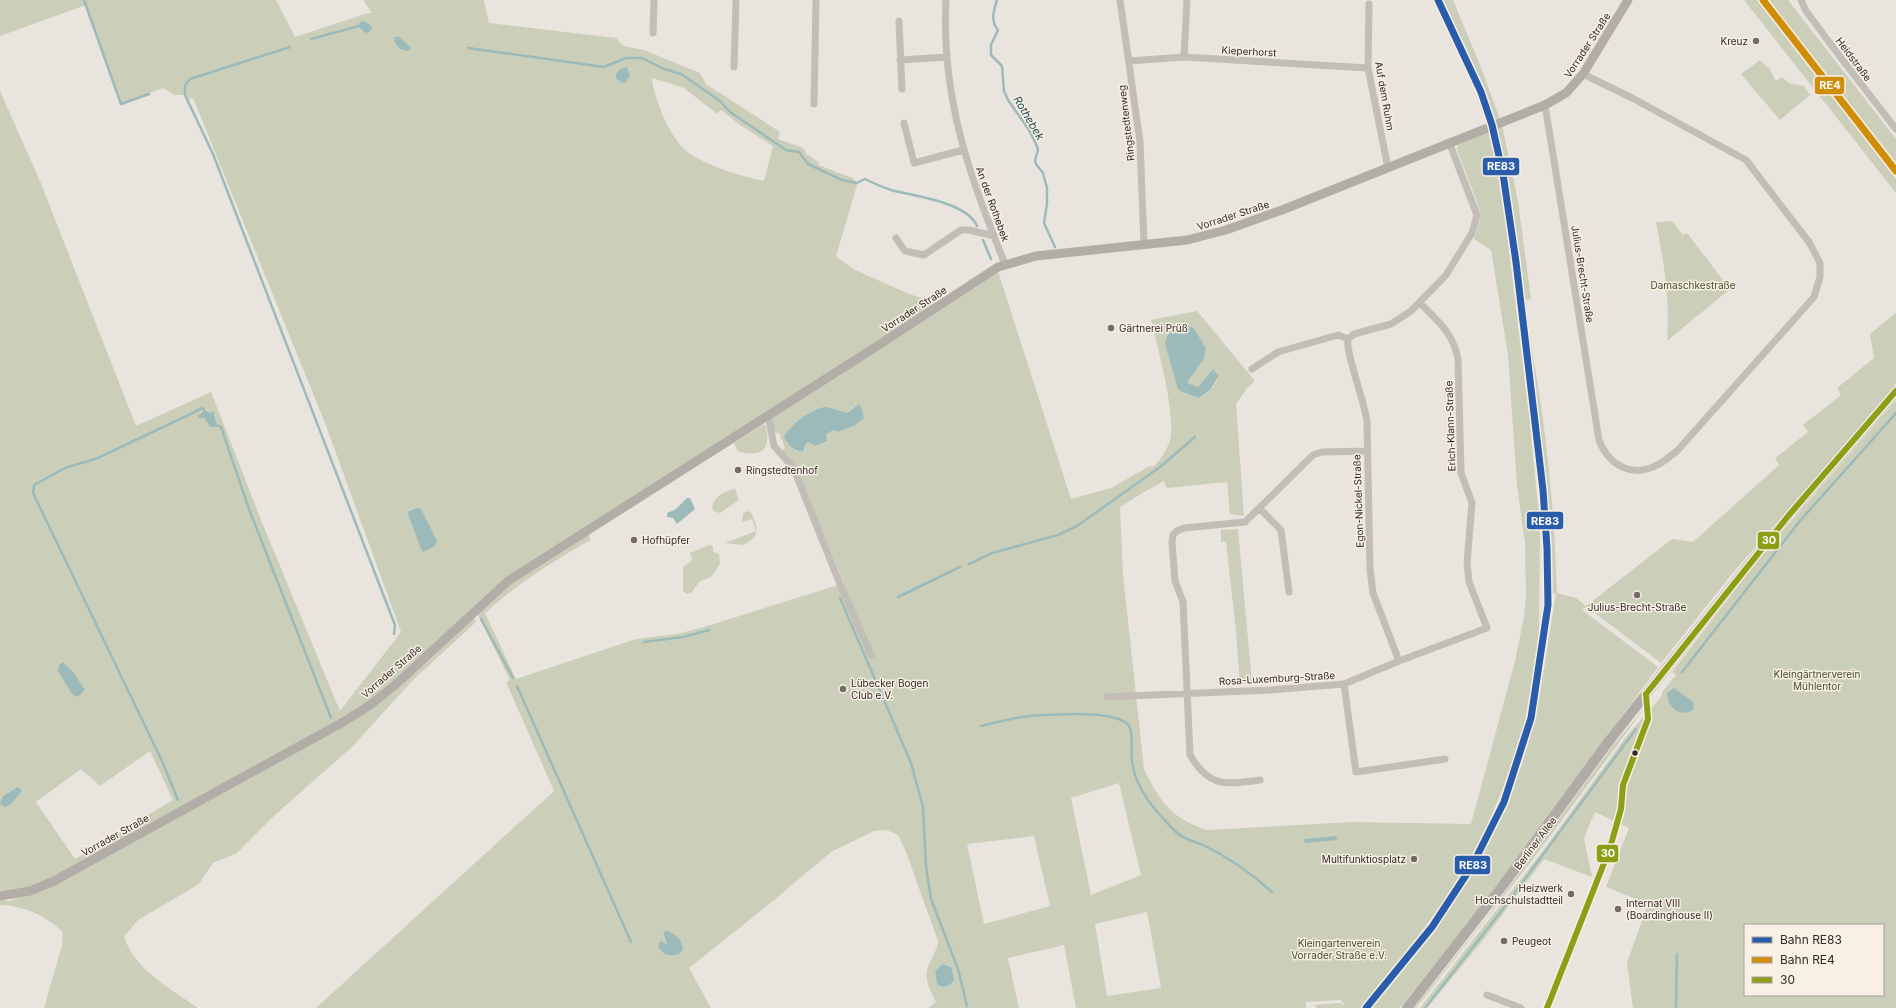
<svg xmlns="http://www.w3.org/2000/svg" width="1896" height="1008" font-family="Inter,sans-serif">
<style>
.green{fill:#cbcfb9;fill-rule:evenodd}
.water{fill:#9cbaba}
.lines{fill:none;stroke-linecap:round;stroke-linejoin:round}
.stream{stroke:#9cbaba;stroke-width:2.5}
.street{stroke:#c3bdb7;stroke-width:7}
.secondary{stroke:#b3ada8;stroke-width:9}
.primary{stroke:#b1aba7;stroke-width:10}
.bus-1-casing{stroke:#f8efe5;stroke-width:9}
.bus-1{stroke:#8ba017;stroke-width:6}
.rail-1-casing{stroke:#f8efe5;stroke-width:10}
.rail-2-casing{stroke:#f8efe5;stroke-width:10}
.rail-1{stroke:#295caa;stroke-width:7}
.rail-2{stroke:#d08d08;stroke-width:7}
.poi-dot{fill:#736b66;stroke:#f8efe5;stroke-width:1.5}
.bus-dot{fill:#332a26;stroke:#f8efe5;stroke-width:1.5}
.labels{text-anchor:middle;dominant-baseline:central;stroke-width:3;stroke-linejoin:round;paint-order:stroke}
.poi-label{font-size:10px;fill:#332a26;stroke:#f8efe5;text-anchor:start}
.street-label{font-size:10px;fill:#332a26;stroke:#f8efe5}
.park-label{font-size:10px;fill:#42502c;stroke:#f8efe5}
.water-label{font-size:11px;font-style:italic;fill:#1e4e52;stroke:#f8efe5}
.line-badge{stroke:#f8efe5;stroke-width:1.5}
.badge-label{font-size:11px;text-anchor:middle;font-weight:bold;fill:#fff}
</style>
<rect width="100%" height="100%" fill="#eae4de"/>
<path class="green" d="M0 0H276L295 37 368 13H372L363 0H484L489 23 616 38 623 46 644 50 700 73 706 84 780 132 778 139 804 148 806 154 819 162 818 165 853 178 857 185 836 256 853 269 909 294 931 301 940 310 997 268 1071 499 1111 488 1152 465 1151 468C1159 463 1167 450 1170 440 1176 414 1158 349 1151 320L1197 311 1255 381 1247 388 1236 404 1244 516 1230 514 1227 482 1167 488 1164 481 1144 492 1120 507 1123 574 1144 769C1160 802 1171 818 1207 830L1352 822 1471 824 1515 661 1524 617 1526 598 1525 543 1517 485 1508 355 1491 250 1474 239 1481 215 1477 202 1457 150 1458 145 1488 131 1496 165 1505 217 1529 415 1540 526 1539 638 1523 733 1505 783 1484 834 1447 896 1413 944 1361 1008H1317L1314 1005 1340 1003 1345 1007 1341 1000 1306 1002V1008H1076L1064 945 1008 958 1019 1008H928L936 1002C932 995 924 979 927 970 930 959 937 952 938 941L906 852 898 835 887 830 874 831 831 852 772 902 689 968 711 1008H316L554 791 506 682 510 680 477 613 473 616 476 622 413 680 353 746 275 815 237 853 213 863 199 884 138 920 124 937C135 970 171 989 198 1008H44L62 945 63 932C44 915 25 906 0 905V899L9 901 43 890 40 888 17 894 0 896V91L40 181 136 426 211 392 263 525 340 711 401 632 325 423 193 98 187 100 185 95H175L163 88 121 104 86 5 0 36ZM652 78 684 88 717 114 721 110 740 125 773 146 764 181C743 177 707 166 689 153 671 140 654 100 652 78ZM1183 324 1194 328 1206 348 1204 359 1188 381 1189 385 1198 387 1213 369 1219 376C1215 386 1208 394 1199 398L1180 391 1177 387 1165 342C1167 332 1174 329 1183 324ZM857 404 862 408 864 418 854 426 837 432 834 430 826 434 827 441 815 446 808 442 805 445 803 452C793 450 789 446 785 437 792 425 809 410 824 407 830 406 841 412 848 413ZM204 410 210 413 212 411 214 412 216 422 219 426 217 427H210L204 418H199L200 413ZM770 418 774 433H779L785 448 781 451 795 466 844 583 704 627 677 634 636 639 516 679 485 613C517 584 553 561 591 540L588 533ZM150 751 173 800 75 859 36 802 81 769 100 786ZM1119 783 1141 875 1091 895 1071 798ZM1034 836 1050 906 984 924 967 844ZM1147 912 1161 988 1107 996 1095 924ZM666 930C675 935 683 938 683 950L679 954C669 957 663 956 658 946L660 941 667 945 663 933ZM942 964 951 967 953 973 954 980C950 986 943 990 937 984L935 971Z
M1443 0H1453L1480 65 1502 125 1518 201 1531 299 1526 300C1528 335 1536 370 1541 405 1550 468 1555 530 1557 593L1576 598 1586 606 1672 539 1693 542 1779 465 1775 458 1808 432 1803 425 1841 395 1837 388 1874 358 1870 334 1896 313V383L1731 575 1661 663 1587 607 1582 610 1658 667 1501 881 1400 1008H1372C1442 925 1503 840 1531 733 1543 687 1548 640 1556 593L1551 595V552L1545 476 1512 206 1501 143 1481 80Z
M1744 0H1757L1896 179V193Z
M1769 0H1788L1896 139V166Z
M1760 60 1769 68 1776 81 1782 77 1789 83 1804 86 1810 95 1780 120 1741 74Z
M1672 221 1683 235 1687 233 1730 289 1667 341C1670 300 1664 262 1656 222Z
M1896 400V1008H1633L1627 963 1648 904 1606 887 1629 828 1595 812 1584 838 1592 877 1544 859 1484 939 1427 1008H1420L1539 856 1626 737 1661 697 1663 691 1676 675 1672 672 1770 546ZM1745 925H1883V995H1745Z
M765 424C772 448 763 459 738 451L734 443Z
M735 489 739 500 720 513 713 511C709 500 725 490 735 489Z
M749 511C753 514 753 518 755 522 759 534 755 539 743 545L725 543 756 531 752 519 742 522 743 513Z
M1238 529 1252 683 1240 684 1236 631 1226 542H1221V530Z
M709 545 713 546V552L719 554 720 564 711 577 699 582 692 592 687 594 683 591V567L692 560 690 553Z
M1643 710 1530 863 1416 1008H1414L1487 917 1614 744Z"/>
<path class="water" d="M363 21 371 25 372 29 368 33 364 32 359 26 360 22Z
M398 36 411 48 408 51C400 50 395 46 394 38Z
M627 67 630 76 626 82 622 83 616 78V74L620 69Z
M1183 324 1194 328 1206 348 1204 359 1188 381 1189 384 1198 387 1213 369 1219 376 1210 390 1199 398 1180 391 1177 387 1165 343C1167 332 1174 329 1183 324Z
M858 404 862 408 864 418 854 426 837 432 834 430 826 434 827 441 815 446 808 442 805 445 803 452C793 450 789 446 784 437 792 424 809 410 824 407 830 406 841 412 848 413Z
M204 410 210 413 212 411 214 412 216 422 219 426 217 427H210L204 418H199L198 416Z
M687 498H690L695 509 677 524 673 518 667 517V513L676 509Z
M418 508 421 509 437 541 435 546 423 552 421 549 408 514 409 511Z
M63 662 74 673 85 690 77 697 72 694 58 671 59 665Z
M1674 688 1693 702 1694 709C1681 719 1667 707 1667 693Z
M18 787 22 791 11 804 5 807 0 804 3 796Z
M1336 836 1337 840 1305 843 1304 839Z
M666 930C675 935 683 938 683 950L679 954C669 957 663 956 658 946L660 941 667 944 663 933Z
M942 964 951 967 953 973 954 980C950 986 943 990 937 984L935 971Z"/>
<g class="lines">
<path class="stream" d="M84 0 121 104 149 94
M997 0C994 10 990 21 998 30L991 45V55L1002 66 1004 91 1008 100 1029 130 1036 144 1038 150 1035 160 1036 164 1043 173 1047 188V204L1044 223 1055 247
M311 39 359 26
M290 47 190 79 185 85V95L213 154 395 625 394 634
M468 48 604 67 626 58H642L664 69 681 74 720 101 730 112 786 150 799 152 808 164 842 180 857 183 865 179C873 183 882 187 891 190 914 196 967 202 977 226
M983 240 991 259
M219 426 221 427 249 509 331 718
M969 564 992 553 1058 535 1077 526 1160 467 1195 437
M898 597 960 567
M840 598 911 763 923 807 926 866 931 899 958 969 967 1006
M481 619 513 678
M644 642 683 637 709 630
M1682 672 1799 522 1896 413
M517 686 631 942
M981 726C997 722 1015 717 1031 716 1050 715 1123 708 1130 728 1133 737 1131 751 1132 761 1135 789 1156 812 1176 832 1184 840 1195 841 1205 846 1230 858 1252 874 1272 892
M178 800 161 759 33 493 34 485 65 468 98 458 203 408 204 410
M1425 1008 1499 914 1636 729
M1676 1008 1677 954"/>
<path class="street" d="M946 0C941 96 969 176 1005 264
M1120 0 1140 142 1144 244
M1801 0 1806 11 1841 58 1896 129
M1369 4 1368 68 1388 168
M899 21 902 89
M653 33 654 0
M1184 57 1187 0
M900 60 947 57
M1129 61 1184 57 1368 68
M734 67 736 0
M814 104 816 0
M1545 105 1599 440C1609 466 1633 479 1659 464 1665 461 1671 455 1677 451L1814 297 1820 277V263L1809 242 1746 160 1634 99 1583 74
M904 123 914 163 963 150
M896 238 905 251 924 255 961 230H969L994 236
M1348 339C1345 352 1365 402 1367 422L1370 569 1373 593 1399 661
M1348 339 1354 334 1391 324 1411 311 1446 275 1472 233 1477 215 1449 142
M1252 369 1278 352 1338 335 1348 339
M768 415 774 446 793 467 840 584 871 655
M1260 509 1281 530 1289 592
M1344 684 1356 772 1445 759
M1107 697 1270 690 1344 684 1399 661 1487 628 1469 582 1467 563 1472 503 1461 473 1458 359C1453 333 1438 321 1420 303
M1260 780C1226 784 1210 789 1190 755L1183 602 1175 581 1172 542 1173 535 1177 531 1184 528 1245 522 1313 455 1322 452 1366 451
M1487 995 1521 1008
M1547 1008 1610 848 1621 809 1623 785 1648 719 1646 694"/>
<path class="secondary" d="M0 896 30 891 54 881 345 721 370 705 394 686 508 581 871 350 998 267 1036 256 1187 240 1226 230 1282 210 1545 105 1566 93 1583 74 1628 0"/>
<path class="primary" d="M1407 1008 1504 884 1609 741 1665 670 1789 515 1896 391"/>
<defs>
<path id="bus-1" d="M1646 694 1789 515 1896 391
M1547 1008 1610 848 1621 809 1623 785 1648 719 1646 694"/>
</defs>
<use href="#bus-1" class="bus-1-casing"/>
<use href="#bus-1" class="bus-1"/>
<defs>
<path id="rail-1" d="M1366 1008 1432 927 1472 866 1504 802 1531 718 1548 605 1547 548 1543 490 1516 262 1503 174 1492 125 1481 92 1438 0"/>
<path id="rail-2" d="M1763 0 1896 171"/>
</defs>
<use href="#rail-1" class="rail-1-casing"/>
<use href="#rail-2" class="rail-2-casing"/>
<use href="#rail-1" class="rail-1"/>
<use href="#rail-2" class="rail-2"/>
</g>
<g class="poi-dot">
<circle cx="1756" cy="41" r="4"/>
<circle cx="1111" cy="328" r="4"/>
<circle cx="738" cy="470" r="4"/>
<circle cx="634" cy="540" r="4"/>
<circle cx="1637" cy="595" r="4"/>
<circle cx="843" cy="689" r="4"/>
<circle cx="1414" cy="859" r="4"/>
<circle cx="1571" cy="894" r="4"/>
<circle cx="1618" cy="909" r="4"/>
<circle cx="1504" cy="941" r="4"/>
</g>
<circle class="bus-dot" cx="1635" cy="753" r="3.5"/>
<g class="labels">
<g class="poi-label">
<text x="1748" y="41" text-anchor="end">Kreuz</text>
<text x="1119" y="328">Gärtnerei Prüß</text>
<text x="746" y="470">Ringstedtenhof</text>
<text x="642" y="540">Hofhüpfer</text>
<text x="1637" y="607" text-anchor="middle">Julius-Brecht-Straße</text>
<text x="851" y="683">Lübecker Bogen<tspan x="851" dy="12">Club e.V.</tspan></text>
<text x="1406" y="859" text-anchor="end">Multifunktiosplatz</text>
<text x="1563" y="888" text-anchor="end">Heizwerk<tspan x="1563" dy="12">Hochschulstadtteil</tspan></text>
<text x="1626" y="903">Internat VIII<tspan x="1626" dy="12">(Boardinghouse II)</tspan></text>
<text x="1512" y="941">Peugeot</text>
</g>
<g class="street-label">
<text transform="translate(1587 45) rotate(-57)">Vorrader Straße</text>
<text transform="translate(1249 51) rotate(3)">Kieperhorst</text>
<text transform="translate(1854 59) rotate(53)">Heidstraße</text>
<text transform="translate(1385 96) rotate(80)">Auf dem Ruhm</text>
<text transform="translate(1126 123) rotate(-97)">Ringstedtenweg</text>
<text transform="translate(993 204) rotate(70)">An der Rothebek</text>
<text transform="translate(1233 215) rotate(-18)">Vorrader Straße</text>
<text transform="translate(1583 274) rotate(81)">Julius-Brecht-Straße</text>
<text transform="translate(914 309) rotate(-33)">Vorrader Straße</text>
<text transform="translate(1450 426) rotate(-92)">Erich-Klann-Straße</text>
<text transform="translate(1358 501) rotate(-92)">Egon-Nickel-Straße</text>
<text transform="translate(391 671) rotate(-41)">Vorrader Straße</text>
<text transform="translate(1277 678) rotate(-3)">Rosa-Luxemburg-Straße</text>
<text transform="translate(115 835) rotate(-29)">Vorrader Straße</text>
<text transform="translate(1535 843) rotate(-53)">Berliner Allee</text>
</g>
<g class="park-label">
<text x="1693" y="285">Damaschkestraße</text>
<text x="1817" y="674">Kleingärtnerverein<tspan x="1817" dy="12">Mühlentor</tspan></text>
<text x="1339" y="943">Kleingartenverein<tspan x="1339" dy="12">Vorrader Straße e.V.</tspan></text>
</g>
<g class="water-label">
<text transform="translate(1029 118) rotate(59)">Rothebek</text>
</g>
</g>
<g class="line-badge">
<rect x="1814" y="76" width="31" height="19" rx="4" fill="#d08d08"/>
<rect x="1482" y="157" width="38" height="19" rx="4" fill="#295caa"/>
<rect x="1526" y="511" width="38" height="19" rx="4" fill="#295caa"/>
<rect x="1757" y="531" width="23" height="19" rx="4" fill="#8ba017"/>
<rect x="1596" y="844" width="23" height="19" rx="4" fill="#8ba017"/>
<rect x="1454" y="855" width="37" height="20" rx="4" fill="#295caa"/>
</g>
<g class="badge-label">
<text x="1830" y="89">RE4</text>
<text x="1501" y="170">RE83</text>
<text x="1545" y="525">RE83</text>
<text x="1769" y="544">30</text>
<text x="1608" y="857">30</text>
<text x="1473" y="869">RE83</text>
</g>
<rect x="1744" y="924" width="140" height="72" fill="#f8efe5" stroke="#a9a099"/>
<rect x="1752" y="937" width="20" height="6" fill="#295caa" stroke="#a9a099"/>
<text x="1780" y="944" font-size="12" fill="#332a26">Bahn RE83</text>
<rect x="1752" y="957" width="20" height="6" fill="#d08d08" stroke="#a9a099"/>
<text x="1780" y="964" font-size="12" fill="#332a26">Bahn RE4</text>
<rect x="1752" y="977" width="20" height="6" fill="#8ba017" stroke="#a9a099"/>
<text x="1780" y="984" font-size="12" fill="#332a26">30</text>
</svg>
